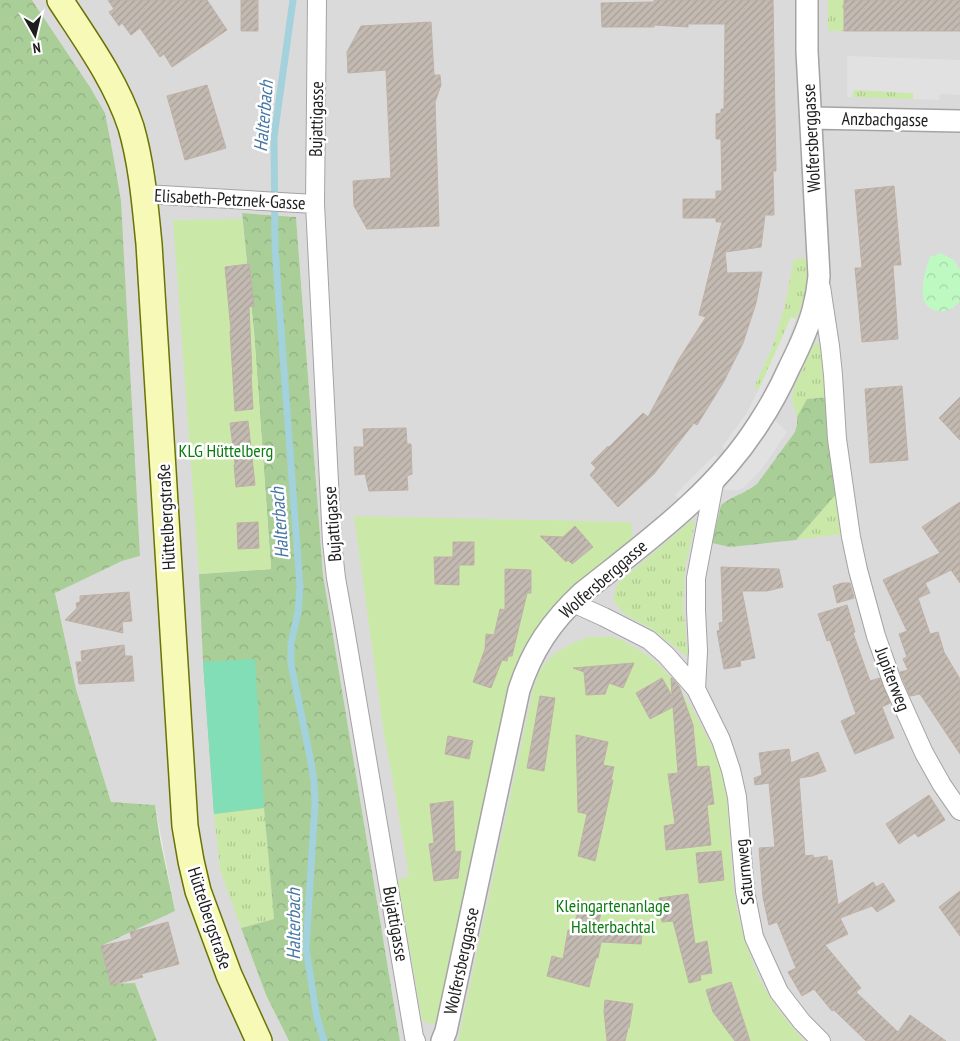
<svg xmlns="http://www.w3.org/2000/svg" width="960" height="1041" font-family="'PT Sans Narrow',sans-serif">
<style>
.residential{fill:#dbdada}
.grass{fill:url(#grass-tufts)}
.forest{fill:url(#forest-crowns)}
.park{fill:url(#park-crowns)}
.garden{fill:#cae9a8}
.pitch{fill:#81deb7}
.parking{fill:#e1e1e1}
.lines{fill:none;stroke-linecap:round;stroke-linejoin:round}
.stream{stroke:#a3d1dc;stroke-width:7}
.building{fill:url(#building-hatch);stroke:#c0b0a5}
.minor-casing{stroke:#a4a4a4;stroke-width:20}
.tertiary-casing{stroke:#a4a4a4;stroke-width:24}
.secondary-casing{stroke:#6a7305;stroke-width:28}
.minor{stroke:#fff;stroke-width:18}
.tertiary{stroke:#fff;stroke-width:21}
.secondary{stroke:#f7f9b6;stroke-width:25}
.labels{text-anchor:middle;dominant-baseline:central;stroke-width:5;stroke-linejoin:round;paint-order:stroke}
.street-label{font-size:18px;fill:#1d1d1d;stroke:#fff}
.park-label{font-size:18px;fill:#0c7b12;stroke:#fff}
.water-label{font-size:19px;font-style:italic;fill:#4778a4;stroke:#fff}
</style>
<defs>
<pattern id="grass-tufts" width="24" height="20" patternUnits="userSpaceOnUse" patternTransform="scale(1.25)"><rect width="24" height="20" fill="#cae9a8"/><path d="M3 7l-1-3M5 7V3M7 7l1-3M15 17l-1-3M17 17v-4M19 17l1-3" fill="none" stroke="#adc790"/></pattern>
<pattern id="forest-crowns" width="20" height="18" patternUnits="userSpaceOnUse" patternTransform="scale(1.25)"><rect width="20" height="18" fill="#a9ce98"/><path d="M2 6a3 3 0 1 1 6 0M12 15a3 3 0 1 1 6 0" fill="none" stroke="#91b083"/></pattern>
<pattern id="park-crowns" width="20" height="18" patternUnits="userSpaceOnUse" patternTransform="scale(1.25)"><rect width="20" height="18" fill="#bff9c2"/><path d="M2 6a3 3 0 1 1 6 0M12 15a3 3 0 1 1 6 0" fill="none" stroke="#a4d5a6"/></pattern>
<pattern id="building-hatch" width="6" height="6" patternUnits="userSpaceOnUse" patternTransform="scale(1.25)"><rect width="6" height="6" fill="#c3bab2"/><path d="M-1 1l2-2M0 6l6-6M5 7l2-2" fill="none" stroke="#a79f99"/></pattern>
</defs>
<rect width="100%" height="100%" fill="#eeeae3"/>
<path class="residential" d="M32 0H960V1041H400L323 575 296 217 242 213 254 332 264 807 274 919 241 928 266 995 289 1041H157L135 983 111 985 101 946 175 911 155 805 111 803 76 689 55 592 122 561 140 556 105 113 90 87Z"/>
<path class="grass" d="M828 0H844V31H828Z
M853 90 913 93V99L852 97Z
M805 258 808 272 804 300 796 319 791 318 759 389 754 387 772 348 785 305 794 259Z
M816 343 822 344 830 397 807 399 797 417 792 400 793 390 813 346Z
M837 493 843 534 796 540Z
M692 520 695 523 685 568 683 607 688 655H685L652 629 624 614 613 600 617 584Z
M264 807 274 919 241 928 220 870 214 814Z"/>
<path class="forest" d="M0 0H32L90 87 105 113 114 160 121 201 140 556 122 561 55 593 76 689 111 802 155 805 160 839 175 911 101 946 111 984 135 983 157 1041H0Z
M242 213 296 217 323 575 400 1041H289L266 995 241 928 274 919 264 808 214 814 203 662 199 574 271 569 254 332Z
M830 397 837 493 796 540 730 547 712 543 721 505C732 496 746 493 757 484L795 432 797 425V417L807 399Z"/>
<path class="park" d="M941 253 954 260 960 270V301C954 308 948 312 939 311 912 308 925 272 930 257Z"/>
<path class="garden" d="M242 219 254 332 271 569 199 574 173 220Z
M354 516 631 522 633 540C604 564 567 590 543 620 531 634 524 650 516 667L439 1017 435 1023 431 1024 423 1021 421 1015 398 880 409 876 392 776 384 734Z
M588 637H612L627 642V644C665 660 687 697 705 733 709 741 714 749 717 757 721 771 726 790 727 805 732 841 730 879 738 914 744 940 755 974 769 996 779 1012 792 1027 804 1041H458L533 690C535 684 537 677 540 671 551 652 568 645 588 637Z"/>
<path class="pitch" d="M255 659 264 807 214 814 203 662Z"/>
<path class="parking" d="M847 56 960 60V95L940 94 939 100 913 99V93L854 90 852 97H847Z
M791 317 796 319 782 357 770 382 753 416 727 452 722 447 746 414 759 389Z
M774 419 787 432 771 456 759 472 744 487 738 490H723L753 454Z
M715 455 720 459 680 501 675 495Z"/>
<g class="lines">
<path class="stream" d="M293 0 274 137 275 248 300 587 298 612 291 644V664L310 757 314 781 315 804 306 948 317 1018 324 1041"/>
</g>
<path class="building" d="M108 0H207L227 30 172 67 164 54 160 57 140 28 131 35 122 23 119 26 109 12 114 9Z
M241 0H258V31H241Z
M654 0H773L776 171H773L774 215H765L761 247 725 252 727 273 762 272 756 303 743 343 723 383 697 425 694 423 654 474 618 507 590 475 596 468 591 463 608 446 609 447 643 413 648 417 679 359 706 317 699 315 722 222H716V218H683V199H716V191H722L721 139H716V114L721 113V109H724L725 24H688V27L654 25V27H602L601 3 654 2Z
M844 0H960V31H844Z
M431 22 434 75H440L441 85 435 102 439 226 367 229 354 206 353 181 391 178 386 70 348 73 347 52 361 26Z
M207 85 226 148 185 160 167 96Z
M894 186 901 265H893L898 339 862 342 855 268H862L855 190Z
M249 264 254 306 249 307 252 374H251L253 409 235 411 230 331H231L225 267Z
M902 386 908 460 870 463 865 389Z
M960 397V440L939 418Z
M248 421 255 485 236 487 234 465 235 464 230 423Z
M406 428 407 444H411L412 474 407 476 408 490 369 491 365 474 355 475 354 447H364L363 429Z
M960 502V583L951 570 925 583 930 593 918 598 930 634 938 632 944 652 960 679V754L920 694 910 696 903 680 900 672 908 670 903 659 907 657 899 634 907 631 883 580 940 553 922 527Z
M258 522 259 548 238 549 237 523Z
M575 526 593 547 572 564 568 560 566 562 540 536 563 537Z
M453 542H474V565H459V585L435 584 434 557H453Z
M721 567 779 569 783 587 767 591H742L755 658 740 661 741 666 724 669 717 631 720 630 719 623 723 622Z
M505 569 531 570V593H527L512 656H508L507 661 502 660 491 688 473 682 485 649 486 634 494 635 500 609 505 610Z
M842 583H850L854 598 837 603 833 586Z
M129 592 132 621 122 622 123 633 65 620 77 608 76 603 80 602V596Z
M847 605 855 632 853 633 870 681 880 678 890 703 882 707 894 738 855 754 841 721 856 714 830 640 827 641 818 614Z
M124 645 125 656H132L134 681 79 684 76 662H82L81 651Z
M634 663 623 688 609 683 605 694 586 695 584 672 573 668Z
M662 678 672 696 671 678H672L679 686 693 725 697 767 709 766 714 804 707 805 711 845 666 850 664 826 675 824 668 774 678 773 673 707 650 719 636 693Z
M540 696 555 698 544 771 527 768Z
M576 735 608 742 603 765 614 767 611 780H613L595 861 578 856 587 814 578 812Z
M448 736 473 741 469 759 445 754Z
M789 749 791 763 818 752 826 771 812 776 799 778 805 856 813 855 814 858 827 856 828 861 832 860 838 905 873 882 876 887 883 883 895 901 877 912 872 906 840 918 848 934 825 945 861 988 856 992 898 1032 910 1015 946 1041H866L834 1010 832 1011 814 989 802 996 788 972 796 968 777 922 769 925 763 897 759 848 775 847 769 783 755 785 754 778 762 775 759 753Z
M929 795 945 820 918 837 915 833 899 844 886 824Z
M453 801 455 852 461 851 458 878 434 881 429 844 434 843 430 804Z
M721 851 724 880 699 883 696 853Z
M960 891V936L939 907Z
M688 894 695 944 707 941 712 973 700 975 701 980 689 983 673 921 662 922 659 898Z
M581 900 603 905 598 925 642 933 641 944 601 942 598 958H596L589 987 547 976 552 956 563 959 568 930 573 931Z
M168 922 179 964 141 974 143 977 111 985 101 946 132 939 130 932Z
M731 982 750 1041H735L713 1012 706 990Z
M605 1000 633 1004 629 1028H628L625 1041H607L604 1011Z"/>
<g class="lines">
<defs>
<path id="minor" d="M317 0 315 204 332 542 336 578 344 623 414 1037 416 1041
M144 194 315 204
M821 287 830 346 833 375 837 439 851 537 858 570 876 636 893 684 924 753 942 785 960 811
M571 602 604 617 649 640 666 655 696 689 721 740 731 770 737 797 745 891 754 937 779 992 802 1022 821 1041
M696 689 698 651 696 610V578L715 478"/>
<path id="tertiary" d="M811 118 960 121
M442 1041 446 1031 519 690C532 650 551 622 582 593 646 542 715 493 759 423 771 405 781 386 790 366 799 348 808 329 813 310 816 299 818 287 819 276L807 51V0"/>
<path id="secondary" d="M60 0C86 40 116 81 131 127 142 165 145 205 149 244L185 826 191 861 198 891 229 975 259 1041"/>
</defs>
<use href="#minor" class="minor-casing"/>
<use href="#tertiary" class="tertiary-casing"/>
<use href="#secondary" class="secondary-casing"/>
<use href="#minor" class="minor"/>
<use href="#tertiary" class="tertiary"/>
<use href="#secondary" class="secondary"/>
</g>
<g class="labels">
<g class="street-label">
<text transform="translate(316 119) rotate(-89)">Bujattigasse</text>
<text transform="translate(885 119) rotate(1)">Anzbachgasse</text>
<text transform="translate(811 138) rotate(-93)">Wolfersberggasse</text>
<text transform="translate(230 199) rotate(3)">Elisabeth-Petznek-Gasse</text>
<text transform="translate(166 517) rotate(-93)">Hüttelbergstraße</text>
<text transform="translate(332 524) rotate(-94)">Bujattigasse</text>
<text transform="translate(603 579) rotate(-41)">Wolfersberggasse</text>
<text transform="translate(893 679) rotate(69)">Jupiterweg</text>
<text transform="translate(744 872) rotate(-96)">Saturnweg</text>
<text transform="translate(210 918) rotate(72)">Hüttelbergstraße</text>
<text transform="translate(396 924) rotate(80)">Bujattigasse</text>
<text transform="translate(461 961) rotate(-78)">Wolfersberggasse</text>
</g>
<g class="park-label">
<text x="226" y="450">KLG Hüttelberg</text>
<text x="613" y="905">Kleingartenanlage<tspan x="613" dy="21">Halterbachtal</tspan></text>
</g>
<g class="water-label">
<text transform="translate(263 116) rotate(-85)">Halterbach</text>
<text transform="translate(279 523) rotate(-94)">Halterbach</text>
<text transform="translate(293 924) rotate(-90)">Halterbach</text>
</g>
</g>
<g transform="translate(35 35) rotate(172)" stroke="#ffffff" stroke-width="4" paint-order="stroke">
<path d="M0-4L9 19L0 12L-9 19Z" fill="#1d1d1d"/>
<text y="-8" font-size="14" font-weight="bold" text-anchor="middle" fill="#1d1d1d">N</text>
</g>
</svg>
